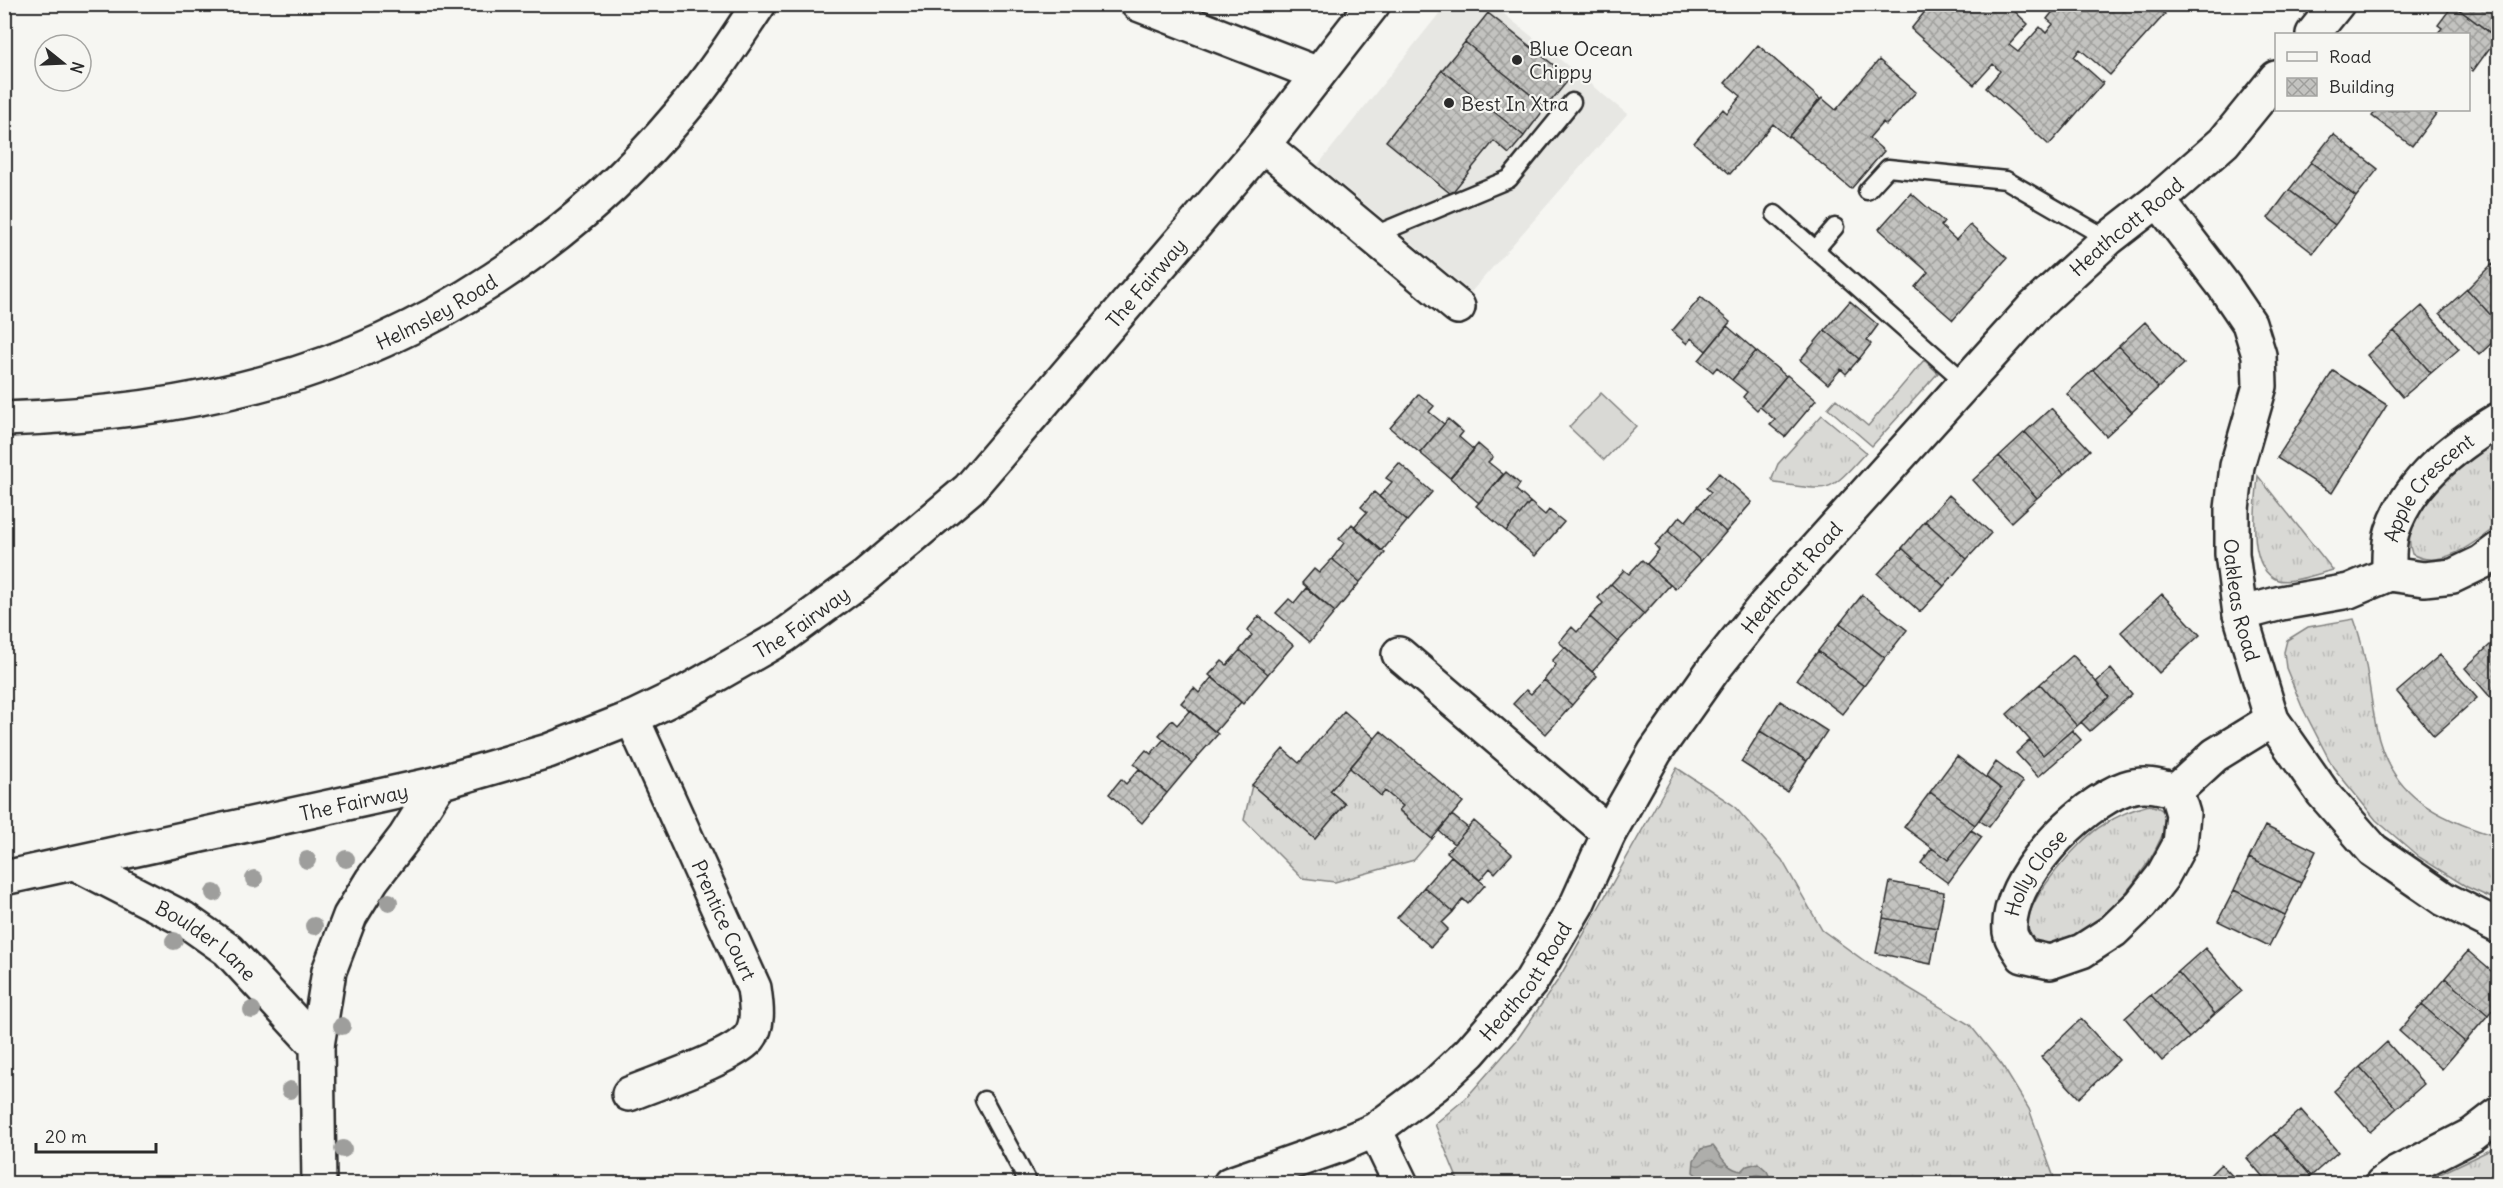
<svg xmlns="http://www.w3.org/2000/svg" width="2503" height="1188" font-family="Delius,sans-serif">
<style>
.built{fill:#e7e7e3}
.grass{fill:url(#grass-tufts);stroke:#828280;stroke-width:1.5}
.green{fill:#d9d9d5;stroke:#828280;stroke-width:1.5}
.water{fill:url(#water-waves);stroke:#7a7a78;stroke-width:1.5}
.building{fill:url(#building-cross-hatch);stroke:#2b2b2b;stroke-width:1.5}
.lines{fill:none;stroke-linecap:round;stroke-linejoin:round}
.lane-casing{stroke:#2b2b2b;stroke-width:21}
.street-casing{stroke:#2b2b2b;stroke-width:38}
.secondary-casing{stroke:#2b2b2b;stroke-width:38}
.lane{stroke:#f6f6f2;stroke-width:16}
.street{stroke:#f6f6f2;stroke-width:33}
.secondary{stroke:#f6f6f2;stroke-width:33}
.tree{fill:#9e9e9c}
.poi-dot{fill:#2b2b2b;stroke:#f6f6f2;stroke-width:2}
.labels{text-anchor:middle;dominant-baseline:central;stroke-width:4.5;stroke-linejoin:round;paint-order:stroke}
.poi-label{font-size:20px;fill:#2b2b2b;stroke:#f6f6f2;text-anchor:start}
.street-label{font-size:20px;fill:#2b2b2b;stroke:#f6f6f2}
</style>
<defs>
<pattern id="grass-tufts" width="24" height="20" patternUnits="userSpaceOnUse" patternTransform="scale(1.5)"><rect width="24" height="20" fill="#d9d9d5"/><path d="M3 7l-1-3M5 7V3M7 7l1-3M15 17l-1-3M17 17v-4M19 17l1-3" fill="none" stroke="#babab7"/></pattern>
<pattern id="water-waves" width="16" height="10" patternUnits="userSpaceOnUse" patternTransform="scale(1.5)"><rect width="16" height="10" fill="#aeaeab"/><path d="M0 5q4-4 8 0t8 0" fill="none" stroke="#8e8e8b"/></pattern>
<pattern id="building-cross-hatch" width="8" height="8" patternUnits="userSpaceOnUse" patternTransform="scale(1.5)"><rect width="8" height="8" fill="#c3c3c0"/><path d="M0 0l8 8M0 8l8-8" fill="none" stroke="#9f9f9c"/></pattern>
</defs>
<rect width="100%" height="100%" fill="#f6f6f2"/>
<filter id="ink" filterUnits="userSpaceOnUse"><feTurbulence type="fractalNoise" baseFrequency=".0167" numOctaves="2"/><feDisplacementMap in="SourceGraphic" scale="12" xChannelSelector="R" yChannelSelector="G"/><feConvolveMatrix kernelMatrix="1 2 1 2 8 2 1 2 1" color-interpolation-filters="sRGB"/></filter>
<g filter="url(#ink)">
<path class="built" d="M1446 5H1493L1627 114 1471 292 1318 165Z"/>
<path class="grass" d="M1924 360 1938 373 1872 446 1828 408 1836 399 1868 426Z
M1822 415 1866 452C1827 495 1832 491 1775 483L1772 479 1778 464Z
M2498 442V525C2476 542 2440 571 2412 554 2410 548 2409 542 2410 536 2416 504 2470 455 2498 442Z
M2258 476 2333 570C2320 573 2290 584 2278 580 2245 568 2256 503 2258 476Z
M2354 619C2367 655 2369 690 2376 727 2389 796 2438 819 2498 837V901L2467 887 2419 857 2376 820 2333 767 2302 707 2286 668 2284 652 2287 640 2308 627Z
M1350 768 1381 795 1385 791 1403 806 1399 811 1432 839 1414 860 1335 882 1302 878 1244 820 1252 785 1315 839 1345 804 1330 791Z
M1677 768 1733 805 1782 860 1822 930 1866 962 1970 1025 2002 1065 2029 1109 2056 1183H1459L1435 1124 1466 1098 1517 1040 1558 980Z
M2149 805C2157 807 2165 809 2166 818 2167 825 2163 834 2160 840 2144 877 2079 962 2032 940 2030 934 2027 928 2028 922 2030 896 2080 838 2103 825 2117 816 2133 809 2149 805Z
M2498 1144V1183H2421L2492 1149Z"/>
<path class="green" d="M1601 393 1636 426 1604 460 1569 427Z"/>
<path class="water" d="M1713 1146C1722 1157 1726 1169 1742 1171L1747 1166 1758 1163 1767 1171 1771 1180 1769 1183H1702V1180L1693 1172 1694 1160 1701 1149Z"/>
<path class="building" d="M1931 4H2007L2028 24 2009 45 2018 52 2040 27 2046 33 2053 24 2047 19 2059 4H2154L2165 14 2110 75 2080 49 2074 57 2103 83 2049 145 1986 88 2000 71 1993 64 1974 85 1911 29Z
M2498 4 2497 38 2453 5V4Z
M2453 5 2497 38 2473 71 2468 67V34H2437L2442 28 2438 25Z
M1488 13 1570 78 1546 107 1465 42Z
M1465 42 1546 107 1524 136 1442 70Z
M1758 45 1820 99 1788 137 1773 124 1730 174 1694 143 1723 109 1727 113 1741 96 1725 83Z
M1879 60 1916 92 1886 125 1883 122 1869 138 1884 151 1851 189 1789 136 1822 98 1836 110Z
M1442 70 1524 136 1509 154 1494 141 1451 194 1386 141Z
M2377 110H2430L2436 114 2412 146 2372 116Z
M2333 134 2378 169 2356 197 2311 162Z
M2311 162 2356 197 2335 225 2289 190Z
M2289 190 2335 225 2313 253 2268 218Z
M1911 193 1944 222 1941 226 1956 240 1970 225 2007 258 1953 320 1915 287 1928 272 1879 229Z
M2492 264 2498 271V323L2467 289Z
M2467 289 2498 323V337L2479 355 2440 313Z
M1701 297 1730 322 1706 351 1691 338 1687 344 1672 331Z
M1850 301 1878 325 1867 340 1871 344 1859 359 1825 330Z
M2422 306 2459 349 2431 373 2394 331Z
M2145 322 2184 364 2158 388 2119 346Z
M1727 326 1756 351 1732 380 1717 367 1713 372 1699 360Z
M1825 330 1859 359 1846 374 1841 369 1828 384 1800 360Z
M2394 331 2431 373 2403 397 2367 355Z
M2119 346 2158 388 2132 412 2093 370Z
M1756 351 1786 376 1757 410 1743 397 1747 392 1732 380Z
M2093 370 2132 412 2106 436 2067 394Z
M2333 371 2387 405 2332 493 2277 458Z
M1787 375 1816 400 1785 437 1770 425 1775 420 1760 407Z
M1419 394 1434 406 1429 412 1444 424 1420 453 1390 428Z
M2051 408 2090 450 2064 474 2025 432Z
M1448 419 1463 432 1459 437 1474 450 1450 478 1420 453Z
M2025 432 2064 474 2037 498 1999 456Z
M1478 444 1493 457 1488 462 1503 474 1479 503 1450 478Z
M1999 456 2037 498 2011 522 1973 480Z
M1399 463 1432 492 1407 521 1379 497 1392 482 1386 478Z
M1506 472 1520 484 1516 490 1530 502 1506 531 1476 506Z
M1719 473 1752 502 1726 532 1698 506 1711 492 1706 488Z
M1374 492 1407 521 1382 551 1354 527 1367 512 1361 507Z
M1949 495 1991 533 1967 559 1925 521Z
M1530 502 1545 515 1549 510 1564 522 1535 556 1506 531Z
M1698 506 1726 532 1701 561 1668 531 1680 516 1686 521Z
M1925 521 1967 559 1944 586 1902 548Z
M1352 524 1385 553 1360 582 1332 559 1344 543 1339 539Z
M1668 531 1701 561 1675 589 1647 564 1659 550 1655 545Z
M1902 548 1944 586 1920 612 1878 574Z
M1332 559 1360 582 1335 612 1302 583 1314 569 1319 573Z
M1642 560 1670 585 1644 614 1611 584 1624 570 1629 574Z
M1611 584 1644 614 1618 642 1590 617 1603 603 1598 598Z
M1306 588 1335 612 1310 642 1276 613 1289 599 1294 603Z
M2162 594 2200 635 2159 673 2121 632Z
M1862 595 1907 630 1885 658 1840 623Z
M1259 616 1293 645 1268 674 1240 650 1252 635 1247 631Z
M1590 617 1618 642 1592 672 1559 642 1572 627 1577 632Z
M1840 623 1885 658 1864 686 1818 651Z
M2491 644 2498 653V706L2465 668Z
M1565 647 1597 676 1572 705 1544 680 1556 665 1552 661Z
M1240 650 1268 674 1243 704 1209 675 1222 661 1227 665Z
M1818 651 1864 686 1842 714 1797 679Z
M2073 655 2109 697 2077 726 2040 684Z
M2440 655 2477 698 2434 736 2397 692Z
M2111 669 2132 694 2090 731 2081 722 2109 697 2096 682Z
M1212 677 1241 702 1215 732 1181 703 1194 688 1199 693Z
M1544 680 1572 705 1546 734 1513 704 1526 690 1531 694Z
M2040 684 2077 726 2043 755 2007 714Z
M1780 701 1827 731 1807 761 1760 731Z
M1190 710 1218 734 1192 763 1159 735 1172 720 1177 725Z
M1344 711 1375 738 1330 791 1345 804 1315 839 1252 785 1283 749 1299 763Z
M2072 730 2081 740 2038 777 2016 753 2030 740 2043 755Z
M1381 731 1463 802 1432 839 1399 810 1403 806 1385 791 1381 796 1350 768Z
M1760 731 1807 761 1787 792 1741 762Z
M1164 739 1192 763 1167 793 1134 764 1146 750 1151 754Z
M1957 756 2001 789 1975 825 1930 792Z
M1996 762 2023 782 1989 827 1979 820 2001 789 1986 777Z
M1139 769 1167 793 1142 823 1109 794 1121 779 1126 784Z
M1930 792 1975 825 1948 860 1904 827Z
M1452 815 1468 828 1454 844 1439 831Z
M1474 821 1512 854 1495 873 1490 868 1480 880 1447 852Z
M2265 826 2316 851 2301 883 2249 858Z
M1971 830 1982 837 1948 883 1921 863 1932 848 1948 860Z
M1451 856 1485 885 1468 904 1463 899 1453 912 1424 887Z
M2249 858 2301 883 2285 915 2234 890Z
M1890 882 1944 892 1937 928 1883 918Z
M1424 887 1453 912 1442 923 1448 929 1431 947 1397 918Z
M2234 890 2285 915 2269 946 2218 921Z
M1883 918 1937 928 1931 964 1876 953Z
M2205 948 2242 991 2215 1014 2178 972Z
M2468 951 2498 977V1003L2488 1015 2445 978Z
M2178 972 2215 1014 2189 1038 2151 995Z
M2445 978 2488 1015 2465 1042 2422 1005Z
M2151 995 2189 1038 2162 1061 2125 1018Z
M2422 1005 2465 1042 2442 1069 2399 1031Z
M2081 1019 2119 1060 2079 1098 2041 1057Z
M2387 1042 2424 1084 2397 1108 2360 1067Z
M2360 1067 2397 1108 2370 1132 2334 1091Z
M2301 1110 2338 1152 2311 1176 2274 1134Z
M2274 1134 2311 1176 2302 1184H2269L2247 1158Z
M2221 1164 2240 1184H2201Z"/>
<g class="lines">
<defs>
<path id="lane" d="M1867 191 1888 168 2006 180 2108 239
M1775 214 1966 383
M1372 236 1509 179 1572 102
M1815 250 1835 227
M984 1100 1029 1184"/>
<g id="street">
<path d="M1138 4 1318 74"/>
<path d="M2313 34 2337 4"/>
<path d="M1263 145 1458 307"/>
<path id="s1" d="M2158 200 2224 286 2249 323 2259 355 2260 386 2237 466 2232 509V554L2240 614 2272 720 2323 793 2373 850 2444 899 2498 926"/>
<path id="s2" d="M4 419C93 416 182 406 268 382 426 339 575 240 680 114 709 80 734 42 759 4"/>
<path id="s3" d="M2389 574C2389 560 2388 545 2392 532 2409 480 2454 447 2498 420"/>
<path d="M2240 614 2281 603 2349 591 2389 574 2424 579 2453 576 2482 562 2498 550"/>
<path d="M1399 654 1609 833"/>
<path id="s4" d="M2176 791 2183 814 2180 844 2162 877 2141 904 2113 931 2082 951 2050 962 2023 956C2019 949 2011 940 2010 932 2005 880 2080 804 2126 788 2144 782 2158 786 2176 791L2215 755 2272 720"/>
<path id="s5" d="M75 863 184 919 228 950 317 1046 319 1184"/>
<path d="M317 1046 329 971 350 916 372 880 405 837 439 783"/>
<path d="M629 1094C658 1082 730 1059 749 1038 760 1024 756 1004 754 988L632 718"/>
<path d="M1375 1130 1401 1184"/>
<path id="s6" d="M1230 1184 1338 1146 1375 1130 1436 1084 1470 1052 1530 983 1577 904 1609 833 1655 752 1713 670 1765 605 2032 309 2108 239 2158 200 2224 142 2276 78"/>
<path d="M2382 1184 2396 1174 2472 1135 2498 1115"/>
</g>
<g id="secondary">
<path id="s7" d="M4 878 439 783 548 751 632 718 688 691 784 636 866 576 969 489 1263 145 1373 4"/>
</g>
</defs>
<use href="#lane" class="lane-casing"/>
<use href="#street" class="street-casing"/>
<use href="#secondary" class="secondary-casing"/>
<use href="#lane" class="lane"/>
<use href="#street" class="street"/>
<use href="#secondary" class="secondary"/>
</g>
<g class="tree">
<circle cx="346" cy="859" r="9"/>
<circle cx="307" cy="860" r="9"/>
<circle cx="254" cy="879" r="9"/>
<circle cx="214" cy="893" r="9"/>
<circle cx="389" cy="902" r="9"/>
<circle cx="314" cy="926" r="9"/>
<circle cx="174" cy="941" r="9"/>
<circle cx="252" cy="1010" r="9"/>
<circle cx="342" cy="1026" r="9"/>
<circle cx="290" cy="1090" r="9"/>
<circle cx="343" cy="1149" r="9"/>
</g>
</g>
<g class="poi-dot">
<circle cx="1517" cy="60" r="6"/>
<circle cx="1449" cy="103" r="6"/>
</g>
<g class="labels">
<g class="poi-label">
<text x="1529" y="48">Blue Ocean<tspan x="1529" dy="23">Chippy</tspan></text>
<text x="1461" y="103">Best In Xtra</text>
</g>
<g class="street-label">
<text stroke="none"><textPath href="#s6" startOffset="1340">Heathcott Road</textPath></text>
<text stroke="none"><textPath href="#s7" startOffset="1330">The Fairway</textPath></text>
<text stroke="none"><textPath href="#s2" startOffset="450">Helmsley Road</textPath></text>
<text stroke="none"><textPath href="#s3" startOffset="100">Apple Crescent</textPath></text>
<text stroke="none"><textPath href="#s6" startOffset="854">Heathcott Road</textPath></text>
<text stroke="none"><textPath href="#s1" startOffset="436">Oakleas Road</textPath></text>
<text stroke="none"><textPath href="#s7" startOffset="844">The Fairway</textPath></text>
<text stroke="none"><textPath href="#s7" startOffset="358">The Fairway</textPath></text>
<text stroke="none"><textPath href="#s4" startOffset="357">Holly Close</textPath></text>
<text transform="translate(724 920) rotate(66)">Prentice Court</text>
<text stroke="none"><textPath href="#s5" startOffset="153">Boulder Lane</textPath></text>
<text stroke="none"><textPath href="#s6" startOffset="368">Heathcott Road</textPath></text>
</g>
</g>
<rect width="2503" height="1188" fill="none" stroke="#f6f6f2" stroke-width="24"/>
<rect x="12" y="12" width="2479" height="1164" fill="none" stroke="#2b2b2b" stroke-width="2" filter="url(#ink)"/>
<rect x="2275" y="33" width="195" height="78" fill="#f6f6f2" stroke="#a5a5a2" stroke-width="1.5"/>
<rect x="2287" y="52" width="30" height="9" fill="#f6f6f2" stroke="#a5a5a2" stroke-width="1.5"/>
<text x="2329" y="63" font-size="18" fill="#2b2b2b">Road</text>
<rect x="2287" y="78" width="30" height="18" fill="url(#building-cross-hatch)" stroke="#a5a5a2" stroke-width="1.5"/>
<text x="2329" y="93" font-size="18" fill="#2b2b2b">Building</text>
<g transform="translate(63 63) rotate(108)"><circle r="28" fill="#f6f6f2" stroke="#a5a5a2" stroke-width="1.5"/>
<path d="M0-4.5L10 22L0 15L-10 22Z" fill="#2b2b2b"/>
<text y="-9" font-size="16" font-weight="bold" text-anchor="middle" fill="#2b2b2b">N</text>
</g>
<path d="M36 1143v9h120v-9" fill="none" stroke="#2b2b2b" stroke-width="3"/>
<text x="45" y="1143" font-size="18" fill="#2b2b2b" stroke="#f6f6f2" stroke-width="4.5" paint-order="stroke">20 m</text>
</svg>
